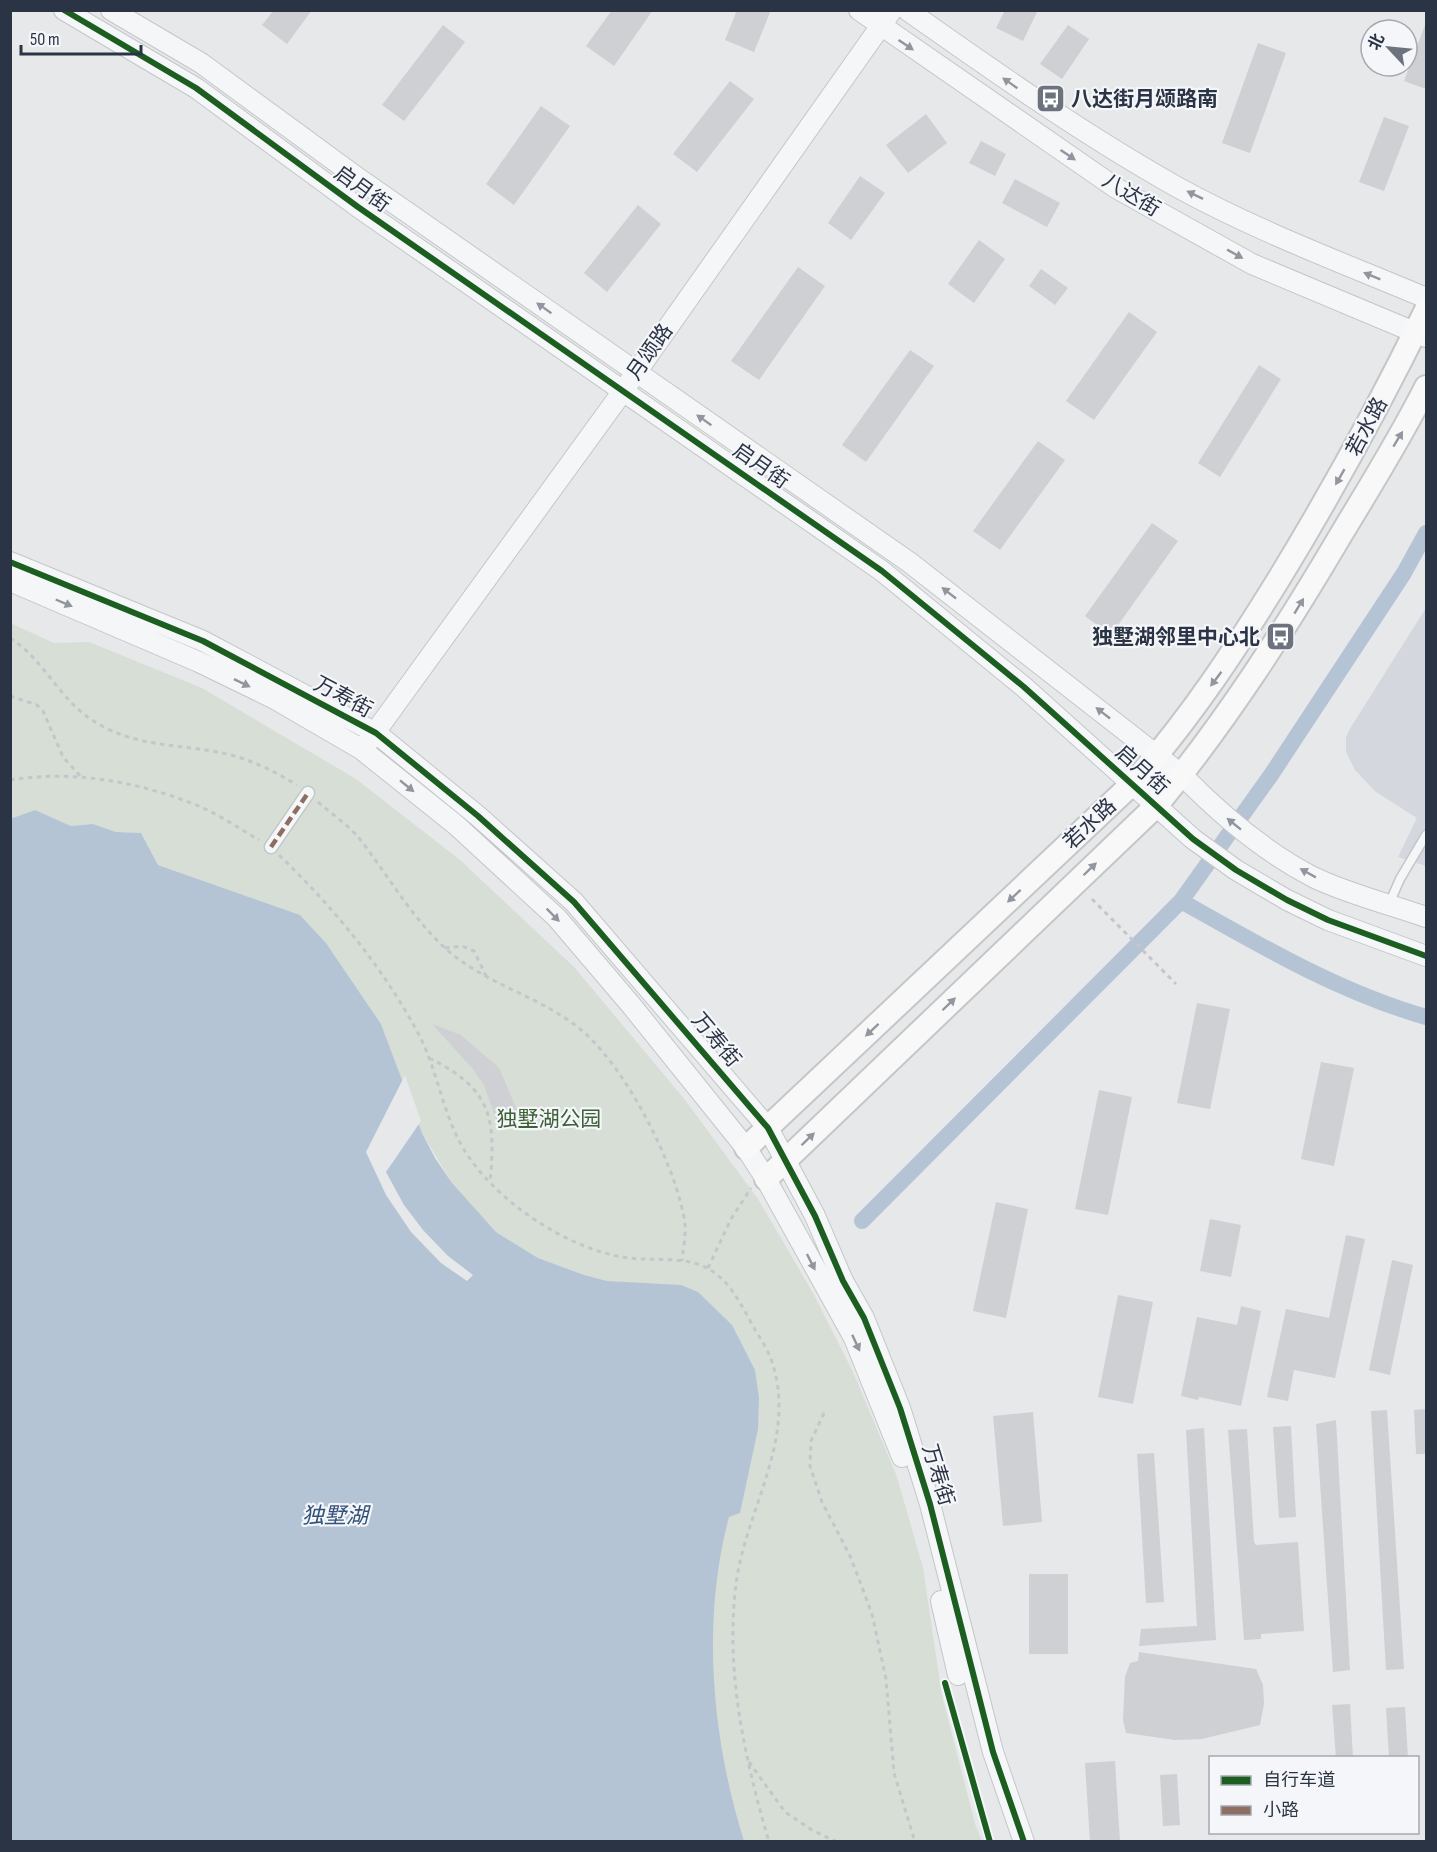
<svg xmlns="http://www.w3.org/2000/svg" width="1437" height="1852" font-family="'Sofia Sans Condensed','Noto Sans SC',sans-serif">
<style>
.built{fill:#d4d7dd}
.green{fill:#d6ded6}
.water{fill:#b4c4d5}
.pier{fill:#e6e8ea}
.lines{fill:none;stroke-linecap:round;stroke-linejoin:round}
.canal{stroke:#b4c4d5;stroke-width:16}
.building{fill:#ced0d3}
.service-casing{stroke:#c4c6c8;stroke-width:11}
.pedestrian-casing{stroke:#c4c6c8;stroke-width:15}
.tertiary-casing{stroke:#c4c6c8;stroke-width:22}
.secondary-casing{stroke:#c4c6c8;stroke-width:26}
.path{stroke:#c5c6ca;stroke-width:3;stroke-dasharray:4.5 4.5;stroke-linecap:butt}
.service{stroke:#f5f6f7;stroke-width:8}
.pedestrian{stroke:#f5f6f7;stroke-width:12}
.tertiary{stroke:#f5f6f7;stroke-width:20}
.secondary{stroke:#f8f8f8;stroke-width:22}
.quiet{stroke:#8d6e63;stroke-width:4.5;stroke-dasharray:9 4.5;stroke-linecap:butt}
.cycleway-casing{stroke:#f4f6f9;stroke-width:10}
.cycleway{stroke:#1b5e20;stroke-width:6}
.oneway{fill:#90959e}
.oneway2{fill:#92969e}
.labels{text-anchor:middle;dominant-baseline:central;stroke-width:4.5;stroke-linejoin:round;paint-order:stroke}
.poi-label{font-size:21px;font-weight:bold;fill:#2b3445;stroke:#f4f6f9;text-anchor:start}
.street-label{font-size:21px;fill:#2b3445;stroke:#f4f6f9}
.park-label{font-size:21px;fill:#3f6138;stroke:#f4f6f9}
.water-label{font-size:22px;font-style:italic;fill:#34527a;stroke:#f4f6f9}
</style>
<rect width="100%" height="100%" fill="#e6e8ea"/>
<path class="built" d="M1426 608V866L1398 857 1417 818 1376 792 1355 770 1346 752V737L1351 727Z"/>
<path class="green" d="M10 623 54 643 89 642 202 688 356 779 460 860 574 967 685 1100 758 1199 813 1293 853 1372 897 1477 923 1568 942 1696 976 1827 982 1841H737L634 1283 607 1281 583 1275 538 1258 496 1232 472 1207 452 1183 422 1133 381 1024 326 943 300 915 158 865 141 833 116 832 93 824 71 826 35 810 11 819Z"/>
<path class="water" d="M35 810 71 826 93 824 116 832 141 833 158 865 300 915 326 943 381 1024 422 1133 435 1158 452 1183 496 1232 538 1258 584 1275 607 1281 681 1285 698 1292 732 1325 755 1370 759 1398 758 1429 740 1513 729 1517C701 1621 712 1739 744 1841H11L10 819Z"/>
<path class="pier" d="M405 1075 421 1121 386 1172 404 1205 423 1230 448 1256 473 1275 467 1281 441 1263 411 1232 386 1195 366 1152Z"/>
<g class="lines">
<path class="canal" d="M1181 901C1259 945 1339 992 1426 1017
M862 1221 1181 901 1271 775 1404 573 1426 533"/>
</g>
<path class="building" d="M274 10H312L287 44 262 25Z
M612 10H653L614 66 586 46Z
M737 10H771L754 52 725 40Z
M1005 10H1038L1023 41 996 28Z
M443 25 465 42 404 121 382 105Z
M1068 25 1089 39 1062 79 1040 64Z
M1425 25 1426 26V89L1404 81Z
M1258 43 1286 53 1250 153 1222 143Z
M730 81 754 99 697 172 673 154Z
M541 106 570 126 514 205 486 184Z
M926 114 947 143 908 173 886 145Z
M1384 117 1409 126 1384 191 1359 182Z
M981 141 1006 154 995 176 969 163Z
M860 176 885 193 851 240 828 223Z
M1015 179 1060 203 1047 227 1002 203Z
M638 205 661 224 607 292 584 273Z
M979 240 1005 259 974 303 948 284Z
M798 267 825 286 759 380 731 361Z
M1041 269 1068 288 1055 305 1029 286Z
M1129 312 1157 332 1094 420 1066 401Z
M910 350 934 366 866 462 842 445Z
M1259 365 1281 379 1220 477 1198 463Z
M1038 441 1065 460 1000 550 973 531Z
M1152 523 1178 541 1111 635 1085 616Z
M1197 1003 1230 1009 1210 1109 1177 1103Z
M432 1024 461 1035 499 1068 522 1122 499 1127 484 1085 473 1069Z
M1321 1062 1354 1068 1334 1166 1301 1159Z
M1099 1090 1132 1097 1108 1215 1075 1209Z
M996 1202 1028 1209 1006 1318 973 1311Z
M1210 1219 1241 1225 1231 1277 1200 1271Z
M1346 1235 1365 1239 1335 1378 1294 1370 1288 1401 1267 1397 1286 1309 1329 1318Z
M1392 1260 1413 1265 1390 1375 1369 1370Z
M1118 1295 1153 1302 1133 1404 1098 1397Z
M1241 1306 1261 1311 1241 1406 1199 1397 1198 1400 1181 1396 1197 1317 1237 1325Z
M1426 1409V1454H1416L1414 1410Z
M1387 1410 1404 1669 1386 1670 1371 1411Z
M1033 1412 1042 1522 1003 1526 993 1416Z
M1336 1420 1350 1670 1333 1672 1316 1424Z
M1291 1426 1296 1517 1279 1518 1273 1427Z
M1204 1428 1216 1640 1139 1646 1141 1629 1197 1626 1186 1430Z
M1247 1429 1254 1542 1256 1545 1298 1542 1304 1631 1261 1634V1639L1244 1640 1228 1430Z
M1154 1453 1164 1602 1146 1603 1137 1454Z
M1029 1574H1068V1654H1029Z
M1139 1652 1256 1669 1263 1685 1264 1704 1260 1725 1202 1739 1175 1740 1126 1733 1123 1720 1125 1677 1130 1663 1138 1661Z
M1350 1704 1353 1758H1336L1332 1705Z
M1405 1707 1408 1758H1389L1386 1708Z
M1115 1761 1120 1842H1090L1085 1763Z
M1177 1774 1180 1825 1163 1826 1160 1775Z"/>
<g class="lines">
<defs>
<path id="service" d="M1389 904 1400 879 1426 835"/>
<path id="pedestrian" d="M271 847 308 793"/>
<path id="tertiary" d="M64 10 196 88 358 207 882 571 1024 687 1193 839 1236 870 1287 900 1328 920 1426 956
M111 10 201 63 358 178 909 562 1182 775C1221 815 1263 851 1313 877 1348 894 1389 904 1426 917
M859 10 1116 188 1252 264 1426 337
M907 10C995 72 1083 134 1177 187 1257 231 1343 263 1426 298
M10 562 203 641 376 733 478 816 574 902 768 1128 815 1216 843 1281 864 1318 900 1408 930 1504 993 1752 1024 1842
M10 581 199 662 275 699 361 749 456 825 557 918 631 1005 746 1148 766 1179 854 1338 902 1457
M368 742 623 391 892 10
M941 1601 958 1675"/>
<path id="secondary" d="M746 1148 1132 784C1190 719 1235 650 1280 577 1333 490 1381 402 1426 310
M766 1179 1157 805C1227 720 1286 628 1342 533 1371 485 1401 437 1426 387"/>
</defs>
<use href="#service" class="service-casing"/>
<use href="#pedestrian" class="pedestrian-casing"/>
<use href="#tertiary" class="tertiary-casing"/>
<use href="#secondary" class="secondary-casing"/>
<path class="path" d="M10 638C48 662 60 706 106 728 147 749 192 744 235 756 258 763 277 773 297 785
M10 696 37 705 43 711 63 757 81 777
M10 780C70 770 135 781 191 803 215 812 237 827 259 840
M318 802C332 814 348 825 359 838 388 875 411 917 446 949 484 983 535 995 575 1025 623 1060 677 1166 685 1224 686 1236 683 1249 682 1261
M279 855C333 907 381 965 417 1031 434 1062 440 1098 454 1130 466 1159 488 1183 512 1203 542 1227 579 1248 617 1256 639 1261 662 1258 685 1261 723 1267 736 1295 753 1326 759 1337 767 1348 771 1359 798 1435 749 1504 737 1577 724 1667 744 1756 769 1842
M1092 899 1176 984
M445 948 462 946 474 951 486 976
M429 1058C492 1089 496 1118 490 1183
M708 1268 731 1219 751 1188
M824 1413 811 1441 810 1466 822 1502 851 1558 872 1614 886 1679 894 1773 915 1842
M749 1762 785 1812 812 1830 837 1842"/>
<use href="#service" class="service"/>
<use href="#pedestrian" class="pedestrian"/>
<use href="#tertiary" class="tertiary"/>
<use href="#secondary" class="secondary"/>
<path class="quiet" d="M271 847 308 793"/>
<defs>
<path id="cycleway" d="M64 10 196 88 358 207 882 571 1024 687 1193 839 1236 870 1287 900 1328 920 1426 956
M10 562 203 641 376 733 478 816 574 902 768 1128 815 1216 843 1281 864 1318 900 1408 930 1504 993 1752 1024 1842
M945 1683 990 1842"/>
</defs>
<use href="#cycleway" class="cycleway-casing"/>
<use href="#cycleway" class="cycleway"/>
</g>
<defs><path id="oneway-solid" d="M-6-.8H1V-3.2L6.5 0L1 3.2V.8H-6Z" transform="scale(1.5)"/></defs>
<g class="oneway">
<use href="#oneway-solid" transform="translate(906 45) rotate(34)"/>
<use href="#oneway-solid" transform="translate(1010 83) rotate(-145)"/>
<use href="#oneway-solid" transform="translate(1068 155) rotate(34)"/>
<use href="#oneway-solid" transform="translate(1195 195) rotate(-154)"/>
<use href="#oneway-solid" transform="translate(1235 254) rotate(29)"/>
<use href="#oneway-solid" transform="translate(1372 276) rotate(-158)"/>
<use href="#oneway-solid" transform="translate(544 308) rotate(-145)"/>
<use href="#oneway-solid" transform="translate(704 420) rotate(-145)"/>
<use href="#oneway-solid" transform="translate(949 593) rotate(-142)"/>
<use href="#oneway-solid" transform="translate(64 603) rotate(23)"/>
<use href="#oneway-solid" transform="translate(242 683) rotate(26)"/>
<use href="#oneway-solid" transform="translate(1103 713) rotate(-142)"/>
<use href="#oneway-solid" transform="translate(407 786) rotate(39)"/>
<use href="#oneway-solid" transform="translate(1234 824) rotate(-141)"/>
<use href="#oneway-solid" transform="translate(1308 873) rotate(-151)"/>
<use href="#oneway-solid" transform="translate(553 915) rotate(45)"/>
<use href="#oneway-solid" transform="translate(811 1262) rotate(63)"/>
<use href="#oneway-solid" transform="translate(856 1343) rotate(65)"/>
</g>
<g class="oneway2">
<use href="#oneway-solid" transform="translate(1398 439) rotate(-59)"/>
<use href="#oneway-solid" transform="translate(1340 477) rotate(120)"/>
<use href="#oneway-solid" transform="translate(1299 606) rotate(-59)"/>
<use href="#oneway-solid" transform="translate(1216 679) rotate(127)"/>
<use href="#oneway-solid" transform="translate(1090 869) rotate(-44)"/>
<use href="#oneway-solid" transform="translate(1014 896) rotate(137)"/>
<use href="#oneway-solid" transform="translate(949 1004) rotate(-44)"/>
<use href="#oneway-solid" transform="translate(872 1030) rotate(137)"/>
<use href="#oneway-solid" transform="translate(808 1139) rotate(-44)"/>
</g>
<defs>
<symbol id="bus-square" viewBox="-11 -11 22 22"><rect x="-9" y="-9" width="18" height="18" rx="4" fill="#6c737f" stroke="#f4f6f9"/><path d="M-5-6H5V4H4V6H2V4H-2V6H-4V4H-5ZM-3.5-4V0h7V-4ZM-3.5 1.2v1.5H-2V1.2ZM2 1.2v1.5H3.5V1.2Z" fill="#fff"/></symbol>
</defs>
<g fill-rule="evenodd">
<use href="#bus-square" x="1034" y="82" width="33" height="33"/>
<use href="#bus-square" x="1264" y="620" width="33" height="33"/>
</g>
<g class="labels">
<g class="poi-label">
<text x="1071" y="99">八达街月颂路南</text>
<text x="1260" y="637" text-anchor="end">独墅湖邻里中心北</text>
</g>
<g class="street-label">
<text transform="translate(362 189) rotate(36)">启月街</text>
<text transform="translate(1131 195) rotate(31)">八达街</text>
<text transform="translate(650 352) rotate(-55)">月颂路</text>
<text transform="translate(1367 427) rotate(-62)">若水路</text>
<text transform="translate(761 466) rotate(35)">启月街</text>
<text transform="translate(343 697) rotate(28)">万寿街</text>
<text transform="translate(1142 770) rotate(42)">启月街</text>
<text transform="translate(1090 824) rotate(-43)">若水路</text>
<text transform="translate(716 1040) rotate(50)">万寿街</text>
<text transform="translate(938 1475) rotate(73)">万寿街</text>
</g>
<g class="park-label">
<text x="549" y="1119">独墅湖公园</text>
</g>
<g class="water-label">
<text x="335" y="1516">独墅湖</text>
</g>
</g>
<rect width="1437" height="1852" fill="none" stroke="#2b3445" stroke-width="24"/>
<rect x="1209" y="1756" width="210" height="78" fill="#f4f6f9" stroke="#a4a8b1" stroke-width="1.5"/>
<rect x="1221" y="1776" width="30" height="9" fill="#1b5e20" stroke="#a4a8b1" stroke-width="1.5"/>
<text x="1263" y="1786" font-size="18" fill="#2b3445">自行车道</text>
<rect x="1221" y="1806" width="30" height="9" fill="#8d6e63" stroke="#a4a8b1" stroke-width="1.5"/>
<text x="1263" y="1816" font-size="18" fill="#2b3445">小路</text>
<g transform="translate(1389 48) rotate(296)"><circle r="28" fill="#f4f6f9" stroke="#a4a8b1" stroke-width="1.5"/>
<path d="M0-4.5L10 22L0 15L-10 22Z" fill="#6c737f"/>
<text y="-9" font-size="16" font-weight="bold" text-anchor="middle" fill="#2b3445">北</text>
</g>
<path d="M21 45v9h120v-9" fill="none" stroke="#2b3445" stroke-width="3"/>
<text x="30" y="45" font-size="18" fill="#2b3445" stroke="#f4f6f9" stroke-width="4.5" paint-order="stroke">50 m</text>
</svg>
